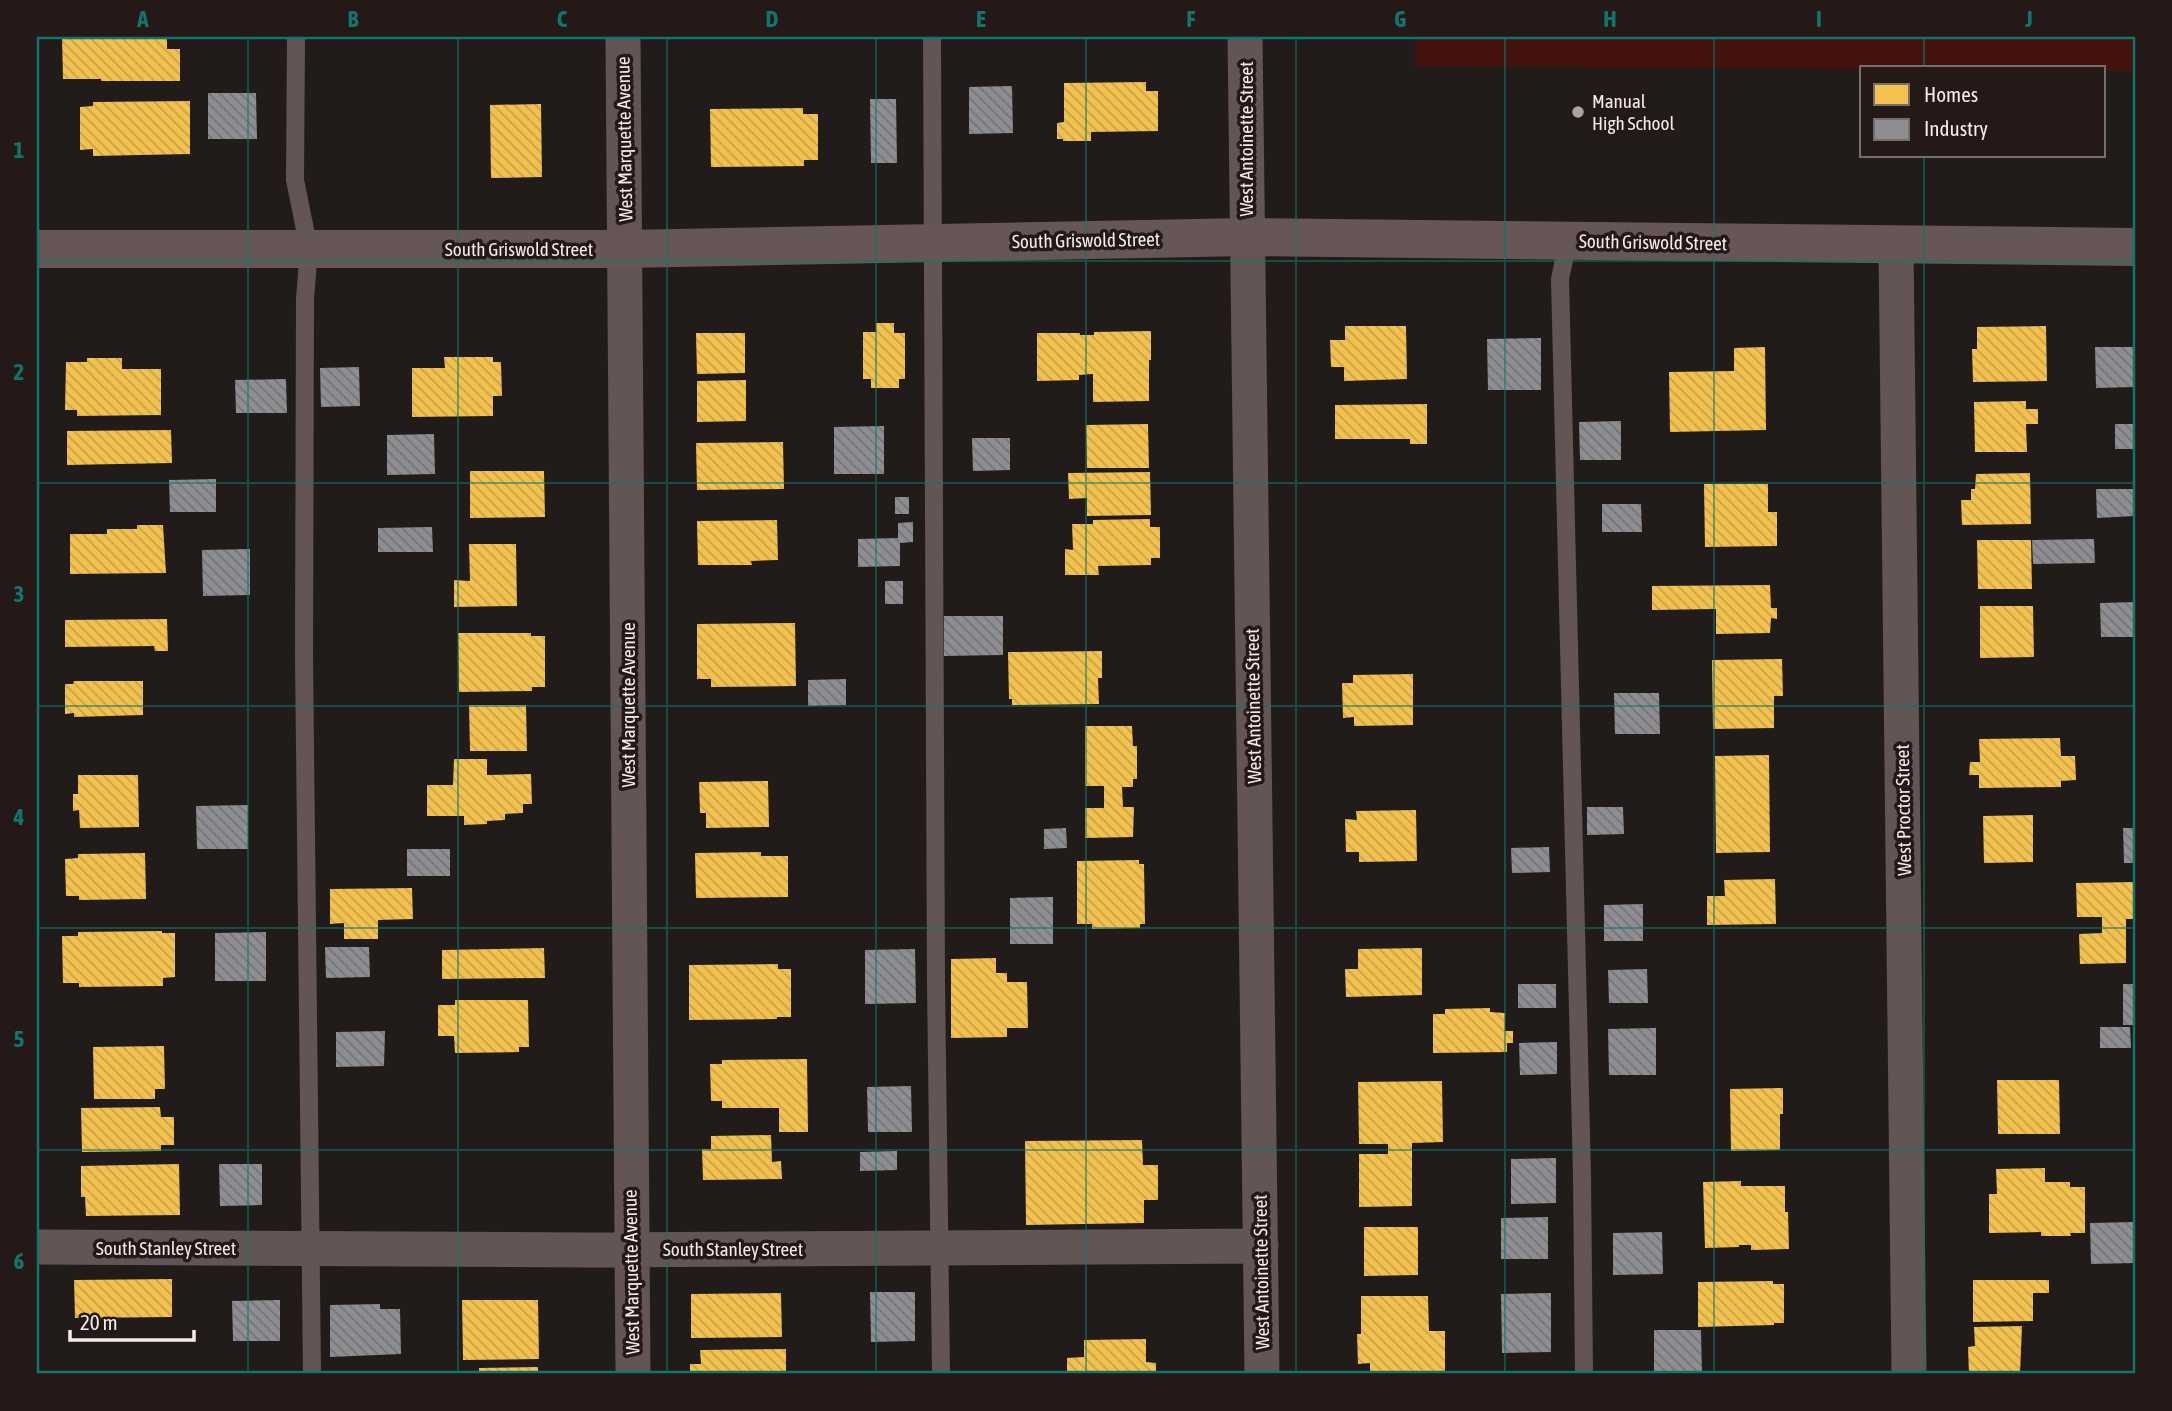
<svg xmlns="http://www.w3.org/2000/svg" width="2172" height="1411" font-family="'Asap Condensed',sans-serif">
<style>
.pitch{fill:#43110e}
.homes{fill:url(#homes-back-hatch)}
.industry{fill:url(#industry-back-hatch)}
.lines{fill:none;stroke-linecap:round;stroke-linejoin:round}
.lane{stroke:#625553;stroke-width:18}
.street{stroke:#625553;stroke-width:35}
.secondary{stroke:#665756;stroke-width:38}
.grid{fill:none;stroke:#0f766e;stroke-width:2;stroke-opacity:0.55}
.poi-dot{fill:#aaa3a1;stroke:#241917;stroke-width:2.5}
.labels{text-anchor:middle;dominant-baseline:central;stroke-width:7;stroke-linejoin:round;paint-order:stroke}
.poi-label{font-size:19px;fill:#f4ecea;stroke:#241917;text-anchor:start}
.street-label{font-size:19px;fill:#f4ecea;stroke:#241917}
.neatline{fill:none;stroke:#0f766e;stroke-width:2.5}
.grid-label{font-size:23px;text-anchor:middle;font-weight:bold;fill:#0f766e}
</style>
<defs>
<pattern id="homes-back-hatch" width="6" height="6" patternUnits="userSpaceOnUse" patternTransform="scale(1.75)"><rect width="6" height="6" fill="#f2c14e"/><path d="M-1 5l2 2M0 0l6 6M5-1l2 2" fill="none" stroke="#c8a24c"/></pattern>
<pattern id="industry-back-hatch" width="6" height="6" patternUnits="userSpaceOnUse" patternTransform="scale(1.75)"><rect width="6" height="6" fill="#8d8d92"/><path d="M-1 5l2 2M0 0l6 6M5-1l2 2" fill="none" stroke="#757477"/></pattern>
</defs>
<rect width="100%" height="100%" fill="#211b1a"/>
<path class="pitch" d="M1415 37H2135V71H2104V68L1862 69 1415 66Z"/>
<path class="homes" d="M62 37H167V49H180V81H101V79H63Z
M1146 82V91H1158V131L1091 132V141H1063V139H1057V123L1064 122V83Z
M190 101V154L93 156V149L80 150V107L93 106V102Z
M541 104 542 177 491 178 490 105Z
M803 108V114H818V160H804V166L711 167 710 109Z
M876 323H894V333H905V379H899V388H871V379H863V332H876Z
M1345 326H1406L1407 379 1344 381V367H1331L1330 340H1345Z
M2046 326 2047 381 1973 382 1972 349H1977V327Z
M1151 331V360H1149V401L1093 402V374L1079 375V380L1037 381V333H1080V335H1094V332Z
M696 333H745V373L697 374Z
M1765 347 1766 430 1670 432 1669 372 1734 371V348Z
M444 357H493V362H501L502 396H493V416L412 417V368H445Z
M87 358H122V369H161V415L77 416V410H65L66 362H87Z
M746 380V421L697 422V381Z
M2026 401V409H2038V424H2026L2027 452H1975L1974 402Z
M1427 404V444H1410V439H1335V405Z
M1148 424 1149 468H1087L1086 425Z
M171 430 172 463 67 465V431Z
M783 442 784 489 697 490 696 443Z
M470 471H544L545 517 470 518Z
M1150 472 1151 515 1087 516V498L1069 499 1068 473Z
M2030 473 2031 524 1962 525 1961 500H1971V489H1975L1976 474Z
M1704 484H1768V512H1777V546L1705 547Z
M1150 519V527H1160V558H1151V565L1098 566 1099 575H1065V549L1073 550 1072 524H1093V520Z
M777 520 778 560 751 561 752 565H698L697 521Z
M137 525H163L166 573 70 574V534H107V529H137Z
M1977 540H2031L2032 589H1978Z
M469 544H516L517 606 454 607V580L470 581Z
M1770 585 1771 608H1777V619L1771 618 1770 633 1716 634V609L1652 610V586Z
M1980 606H2033L2034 657 1980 658Z
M167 619 168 651H155L154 646 65 647V620Z
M795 623 796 686 711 687V679H697V624Z
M458 633H531V636H545V687H532V691L459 692Z
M1102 651V678H1098L1099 704 1012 705V699H1009L1008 652Z
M1782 659 1783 696H1774V728L1713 729 1712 660Z
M1413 674V725L1354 726V717L1343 718 1342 683H1353V675Z
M74 681H143V715L74 717V713L65 714V684H73Z
M469 705H526L527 751H470Z
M1085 726H1132L1133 746H1137V779H1133V787H1122L1123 807H1134L1133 837 1085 838V808H1104V786H1085Z
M2060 738 2061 756H2075L2076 780 2061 781V787L1979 788V775H1969L1970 762H1980L1979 739Z
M1769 755 1770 852 1716 853 1715 756Z
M454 759H487V775L531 774 532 804H523V813L505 814V820L487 821V824L464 825V816H427V785H453Z
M78 775H138L139 827 80 828 79 810 73 811V794H78Z
M768 781 769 827 706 828V813H700L699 782Z
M1416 810 1417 861 1359 862V852H1346L1345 819 1357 820 1356 811Z
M2033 815V862L1984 863 1983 816Z
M761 852V856H788V897L696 898 695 853Z
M145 853 146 899 79 900V896H66L65 859 78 858V854Z
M1139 860V864H1144L1145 924H1140V928L1092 929V924H1077V861Z
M1775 879 1776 924 1707 925V896H1725L1724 880Z
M2135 882V919H2126V963L2080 964 2079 934 2102 933V917H2077L2076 883Z
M412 888 413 919 378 920V939H344V923L330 924V889Z
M162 931V933H175V977L163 978V986L79 987V983H63L62 936H78V932Z
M544 948 545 978 442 979V950Z
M1422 948V995L1346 997 1345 969H1358V949Z
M996 958V973H1007V982H1027L1028 1028H1007V1037L951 1038V959Z
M778 964V969H791V1017H777V1019L689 1020V965Z
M455 1000H528L529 1047H519V1052L455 1053 454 1036H438V1005H455Z
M1490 1008V1012L1505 1013V1031H1513V1043H1507V1052L1433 1053V1014H1445V1009Z
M164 1046 165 1089H155V1099H94L93 1047Z
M807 1059 808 1132H779V1108H722V1101H711L710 1064H722V1060Z
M1997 1080H2059L2060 1134H1998Z
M1442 1081 1443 1142 1412 1143V1206L1359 1207V1154H1388V1144H1359L1358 1082Z
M1783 1088V1114H1780V1150L1731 1151 1730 1089Z
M160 1107 161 1117H174V1145H161V1151L82 1152 81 1108Z
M771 1135 772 1162 781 1161 782 1179 703 1180 702 1149H711V1136Z
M1142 1140 1143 1165H1158V1200H1144V1223L1026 1225 1025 1141Z
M179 1164 180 1215 86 1216 85 1197H81V1166Z
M2045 1168V1182H2070V1187H2085V1233H2070L2071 1236H2041V1232L1989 1233V1194H1997L1996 1169Z
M1741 1181V1186H1785V1212H1788L1789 1249 1751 1250V1245H1739V1247L1705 1248 1703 1182Z
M1364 1227H1418V1275L1364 1276Z
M172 1279V1317L75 1318 74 1280Z
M1973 1280H2049V1293H2033V1321L1973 1322Z
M1773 1281V1284H1784V1323H1774V1325L1698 1327V1282Z
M781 1293 782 1337 691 1338V1294Z
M1361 1296H1428L1429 1331H1445V1374H1370V1363L1358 1364 1357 1334H1361Z
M462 1300H538L539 1359 463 1360Z
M2022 1326 2020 1374H1969L1968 1347 1975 1346 1974 1327Z
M1146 1339V1362L1156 1363V1374H1067V1358L1084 1357V1340Z
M786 1349V1374H690V1364H701L700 1350Z
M538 1367V1374H479V1368Z"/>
<path class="industry" d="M1012 86 1013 133 969 134V87Z
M208 93H256L257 139H208Z
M870 99H896L897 163H871Z
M1541 338V390H1488L1487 339Z
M2095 347H2135V387L2096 388Z
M359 367 360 406 321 407 320 368Z
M286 379 287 413H236L235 380Z
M1621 421V460H1580L1579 422Z
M2115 424H2135V449H2115Z
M884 426V474H834V427Z
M434 434 435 474 387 475V435Z
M972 438H1010V470L973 471Z
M216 479V512H170L169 480Z
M2096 489H2135V516L2097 518Z
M895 497H909V514H895Z
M1602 504H1641L1642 532H1602Z
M913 522V542L900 543V566L858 567V539L898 538V523Z
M432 527 433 552H378V528Z
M2094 539 2095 563 2033 564 2032 540Z
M250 549V595L203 596 202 550Z
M885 581H903V604H885Z
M2135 602V637H2101L2100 603Z
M944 616H1003V655L944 656Z
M846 679V705L808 706V680Z
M1614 693H1659L1660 734H1615Z
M248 805V849H197L196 806Z
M1587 807H1623L1624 834 1587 835Z
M1066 828 1067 848 1044 849V829Z
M2123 828H2135V863H2124Z
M1549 847 1550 872 1512 873 1511 848Z
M407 849H450V876H407Z
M1053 897V944H1010V898Z
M1643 904V941H1604V905Z
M266 932V981H215V933Z
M325 947H369L370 977 326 978Z
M915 949 916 1003 865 1004V950Z
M1647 969 1648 1003H1609L1608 970Z
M1518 984H1556V1008H1518Z
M2123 984H2135V1025H2123Z
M2100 1027H2130L2131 1048H2100Z
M1656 1028V1075H1609L1608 1029Z
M385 1031 384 1066 336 1067V1032Z
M1557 1042V1074L1520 1075 1519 1043Z
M911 1086 912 1132H868L867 1087Z
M897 1151V1170L860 1171V1152Z
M1556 1158V1203L1511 1204V1159Z
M219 1164H262V1205L220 1206Z
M1548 1217V1259H1501V1218Z
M2135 1222V1263L2091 1264 2090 1223Z
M1662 1232 1663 1274 1613 1275V1233Z
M870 1292H915V1341L871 1342Z
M1551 1293V1352L1502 1353 1501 1294Z
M280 1300V1341H233L232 1301Z
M380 1304V1309H400L401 1354 330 1357V1305Z
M1654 1330H1701L1702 1374H1654Z"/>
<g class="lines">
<path class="lane" d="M296 37 295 180 309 249 305 299 304 657 312 1374
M932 37 936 983 941 1374
M1568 241 1560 279 1582 1175 1584 1374"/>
<path class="street" d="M623 37 633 1374
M1245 37 1262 1374
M1896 245 1909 1374
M37 1247 589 1250 1261 1246"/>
<path class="secondary" d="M37 249H626L1246 237 2135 247"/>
</g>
<path class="grid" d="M248 37V1374M458 37V1374M667 37V1374M876 37V1374M1086 37V1374M1296 37V1374M1505 37V1374M1714 37V1374M1924 37V68M1924 156V1374M37 261H2135M37 483H2135M37 706H2135M37 928H2135M37 1150H2135"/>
<circle class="poi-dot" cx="1578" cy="112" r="7"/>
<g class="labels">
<g class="poi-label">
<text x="1592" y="101">Manual<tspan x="1592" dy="22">High School</tspan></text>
</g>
<g class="street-label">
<text transform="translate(624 139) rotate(-91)">West Marquette Avenue</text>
<text transform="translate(1246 139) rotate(-90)">West Antoinette Street</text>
<text transform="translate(1086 240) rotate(-1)">South Griswold Street</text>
<text transform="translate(1653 242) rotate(1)">South Griswold Street</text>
<text x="519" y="249">South Griswold Street</text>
<text transform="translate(628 705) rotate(-90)">West Marquette Avenue</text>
<text transform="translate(1253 706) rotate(-91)">West Antoinette Street</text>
<text transform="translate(1903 810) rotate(-91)">West Proctor Street</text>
<text x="166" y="1248">South Stanley Street</text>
<text x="733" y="1249">South Stanley Street</text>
<text transform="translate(631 1272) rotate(-91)">West Marquette Avenue</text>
<text transform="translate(1261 1272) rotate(-91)">West Antoinette Street</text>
</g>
</g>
<rect width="2172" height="1411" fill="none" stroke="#241917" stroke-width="77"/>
<rect x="1860" y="66" width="245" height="91" fill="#241917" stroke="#776d6b" stroke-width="2"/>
<rect x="1874" y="84" width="35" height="21" fill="#f2c14e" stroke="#776d6b" stroke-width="2"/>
<text x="1924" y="102" font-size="21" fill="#f4ecea">Homes</text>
<rect x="1874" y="119" width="35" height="21" fill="#8d8d92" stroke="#776d6b" stroke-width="2"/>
<text x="1924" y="136" font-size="21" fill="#f4ecea">Industry</text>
<path d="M70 1330v10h124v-10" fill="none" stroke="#f4ecea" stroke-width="3.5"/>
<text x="80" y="1330" font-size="21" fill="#f4ecea" stroke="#241917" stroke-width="5" paint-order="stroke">20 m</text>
<rect x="38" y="38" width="2096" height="1334" class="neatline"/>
<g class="grid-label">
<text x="143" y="27">A</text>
<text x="353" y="27">B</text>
<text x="562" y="27">C</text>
<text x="772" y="27">D</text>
<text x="981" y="27">E</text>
<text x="1191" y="27">F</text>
<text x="1400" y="27">G</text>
<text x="1610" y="27">H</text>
<text x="1819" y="27">I</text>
<text x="2029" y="27">J</text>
<text x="19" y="158">1</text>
<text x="19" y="380">2</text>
<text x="19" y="602">3</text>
<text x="19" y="825">4</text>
<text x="19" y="1047">5</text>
<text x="19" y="1269">6</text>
</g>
</svg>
